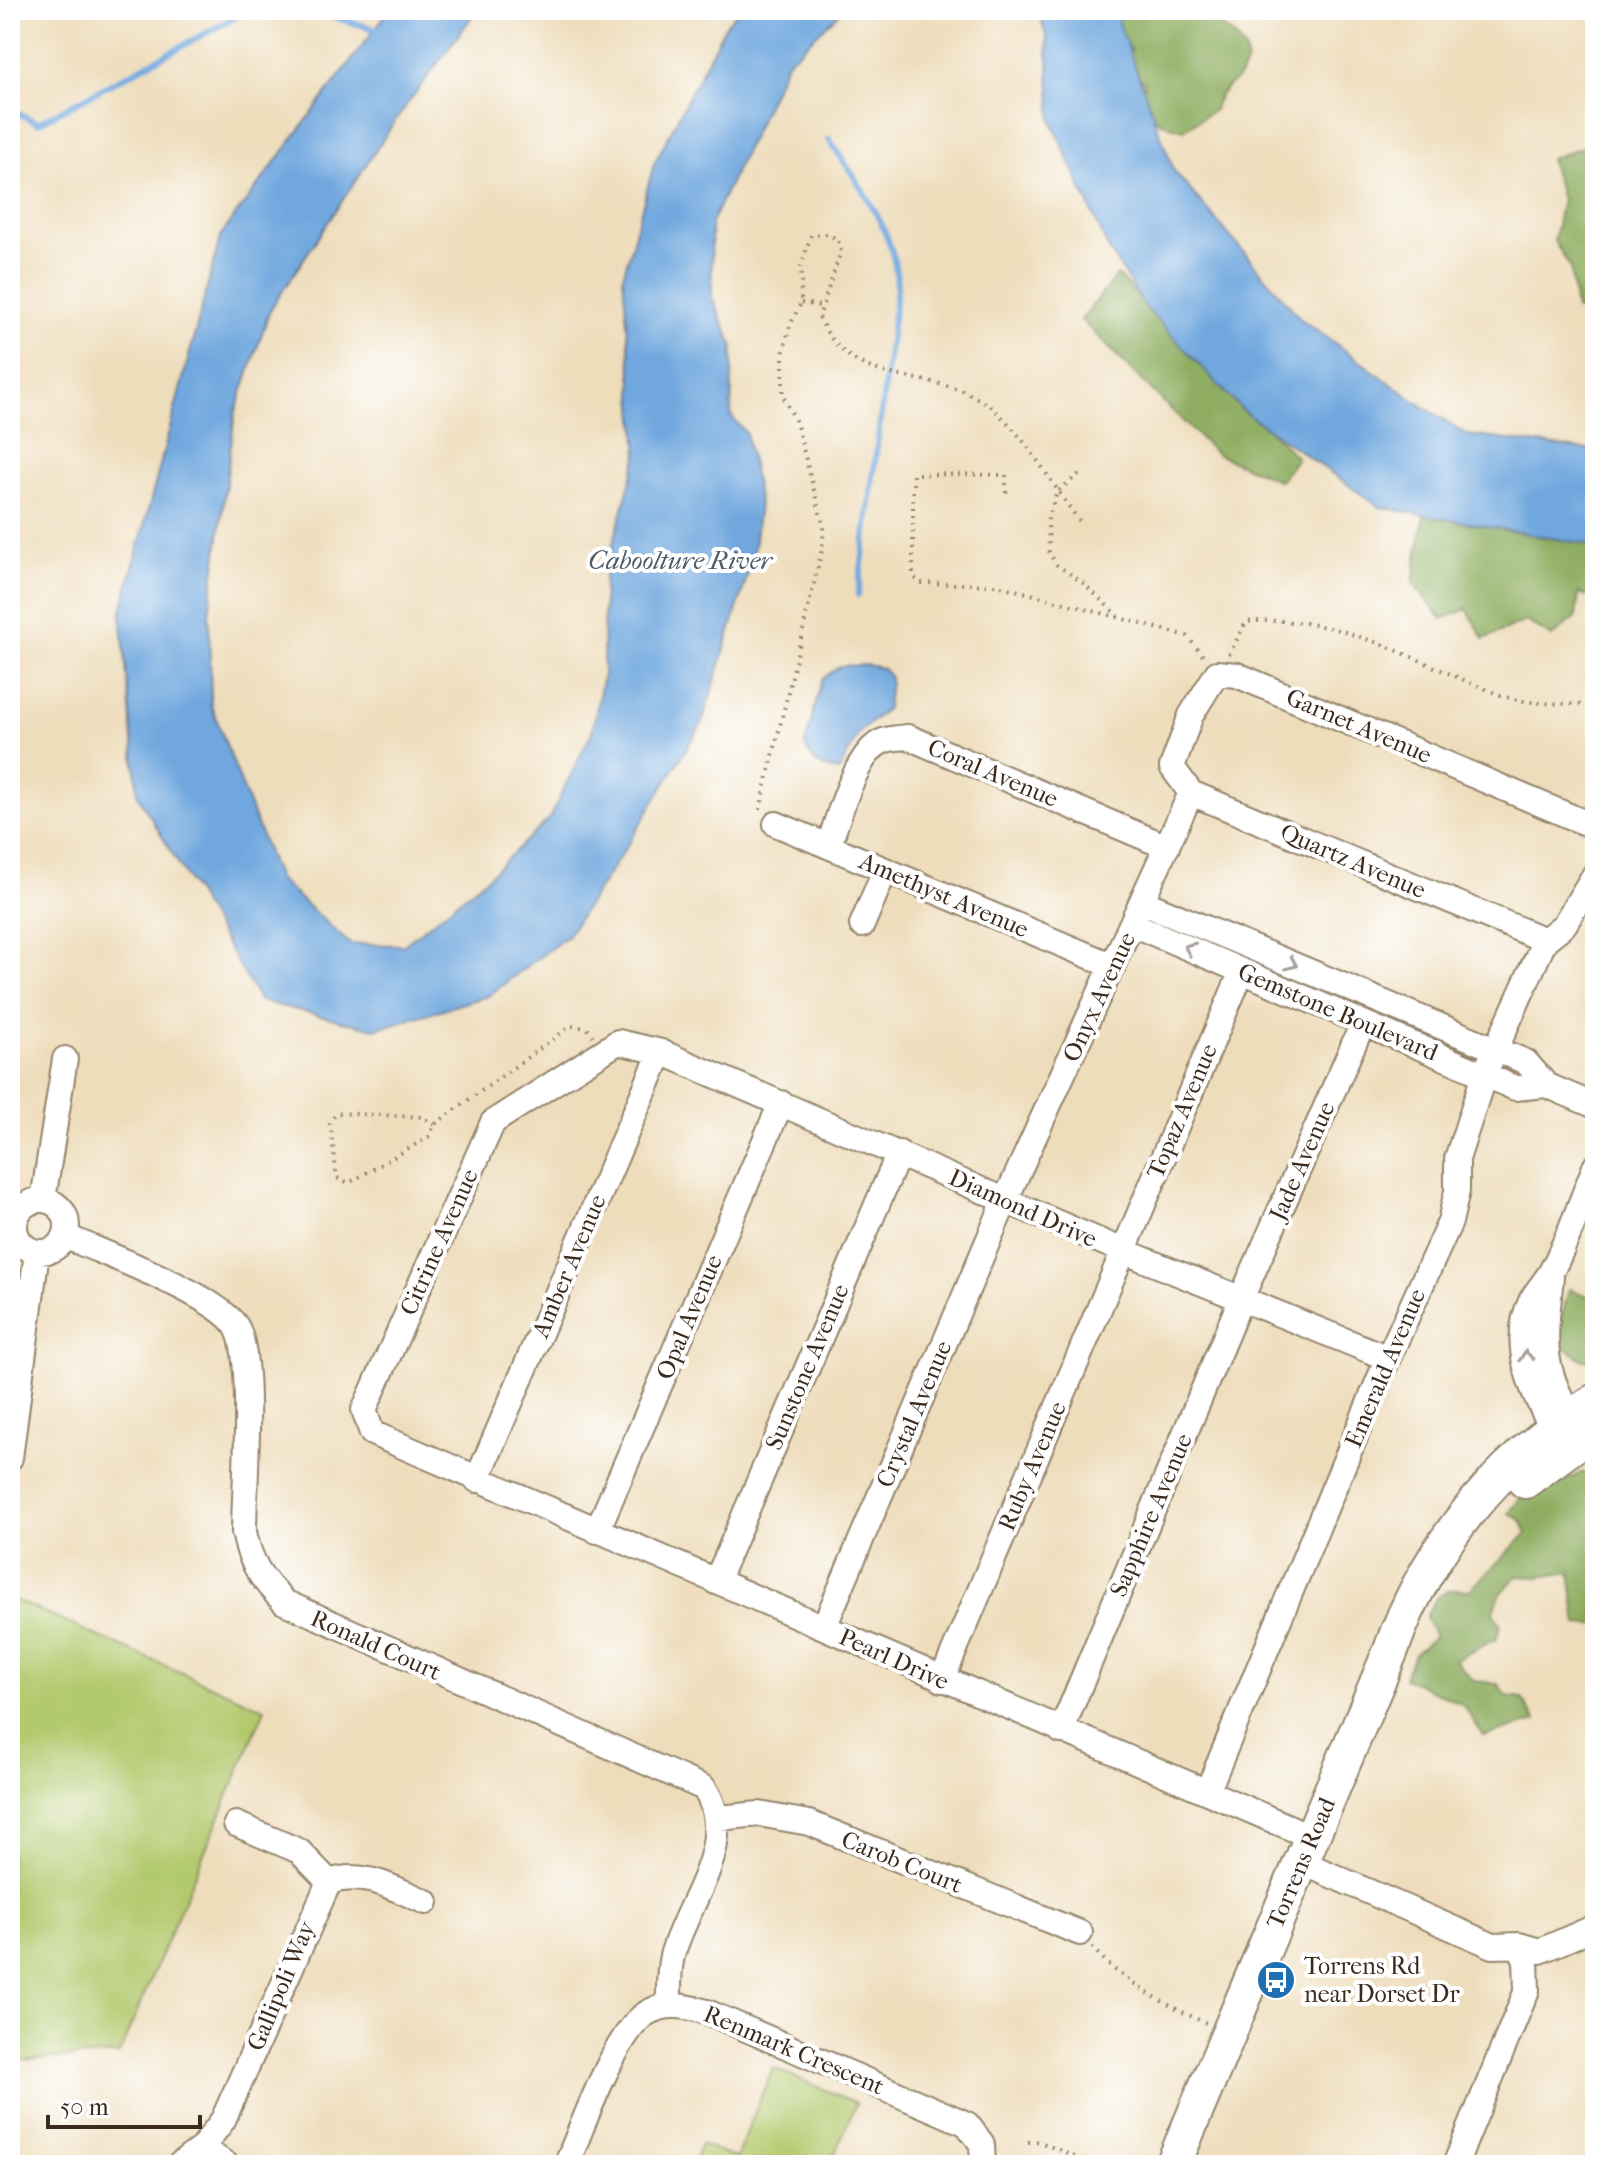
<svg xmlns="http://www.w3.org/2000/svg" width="1605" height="2175" font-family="'IM FELL French Canon',serif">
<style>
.green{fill:#b3c96d;stroke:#777a46;stroke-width:2}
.forest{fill:#8ead60;stroke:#646c3f;stroke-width:2}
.water{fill:#70a7de;stroke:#56687e;stroke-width:2}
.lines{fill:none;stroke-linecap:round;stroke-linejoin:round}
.stream{stroke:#70a7de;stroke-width:6}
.street-casing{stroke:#94846c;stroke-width:28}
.secondary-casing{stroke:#94846c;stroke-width:38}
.path{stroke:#94846c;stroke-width:4;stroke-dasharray:2 6;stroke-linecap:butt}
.street{stroke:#fff;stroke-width:24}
.secondary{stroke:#fff;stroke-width:34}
.oneway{stroke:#a79f9a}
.labels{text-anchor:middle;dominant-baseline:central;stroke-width:8;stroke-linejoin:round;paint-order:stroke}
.street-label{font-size:24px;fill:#3b2a1e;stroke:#fff}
.poi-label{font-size:24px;fill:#3b2a1e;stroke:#fff;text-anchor:start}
.water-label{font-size:26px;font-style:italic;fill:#505c6b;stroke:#fff}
</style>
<rect width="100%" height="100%" fill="#fff"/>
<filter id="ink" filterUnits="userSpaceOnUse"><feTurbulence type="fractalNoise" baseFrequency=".0125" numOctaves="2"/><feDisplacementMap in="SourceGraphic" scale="16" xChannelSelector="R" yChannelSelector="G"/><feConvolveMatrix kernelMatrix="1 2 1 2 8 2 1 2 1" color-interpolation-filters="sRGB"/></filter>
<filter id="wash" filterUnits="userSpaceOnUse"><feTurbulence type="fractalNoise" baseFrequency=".006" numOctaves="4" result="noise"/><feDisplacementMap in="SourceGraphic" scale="32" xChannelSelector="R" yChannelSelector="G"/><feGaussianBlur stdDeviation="1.8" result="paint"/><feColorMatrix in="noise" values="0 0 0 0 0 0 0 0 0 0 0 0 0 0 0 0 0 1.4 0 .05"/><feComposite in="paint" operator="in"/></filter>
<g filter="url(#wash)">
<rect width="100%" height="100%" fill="#edb"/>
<path class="green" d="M10 1598 265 1709 119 2054 10 2061Z
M773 2068 856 2103 830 2165H692L701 2144 736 2158Z"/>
<path class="forest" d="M1111 10H1211V20C1226 28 1255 47 1244 69 1235 87 1220 85 1214 110L1184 130C1159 124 1150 118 1140 94L1145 82 1129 73 1125 62 1132 49 1119 43Z
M1595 142 1592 232 1595 235V308L1576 310 1570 267 1554 241 1562 199 1550 159Z
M1117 275 1297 458 1280 481 1216 454 1081 320Z
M1424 515 1595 546V599L1579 593 1576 617 1552 637 1526 621 1484 639 1467 609 1442 619 1413 583Z
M1569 1289 1595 1299V1360H1583L1560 1344 1559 1327Z
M1583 1472 1595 1479V1625L1577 1624 1570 1572 1540 1577 1516 1576 1500 1595 1493 1613 1501 1625 1496 1639 1455 1660 1474 1681 1497 1683 1507 1696 1522 1698 1536 1721 1484 1736 1462 1704 1404 1678 1414 1654 1435 1637 1426 1617C1437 1593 1443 1587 1470 1590L1527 1533 1521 1520 1509 1513 1525 1492 1546 1490Z"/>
<path class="water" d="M389 10H477L397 118 270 310 235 414 209 614 211 705 278 879 350 944 404 945 488 877 549 819 592 732 603 675 604 577 638 454 623 276 654 164 726 24 739 10H843L787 62 711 223 712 298 733 345 731 416 746 433 759 503 753 557 702 723 627 846 567 936 488 996 375 1029 260 1001 138 796 121 613 221 235Z
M1038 10H1114L1174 171 1301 319 1418 403 1468 435 1595 451V546L1380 507 1243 411 1146 308 1109 250 1052 122 1047 38Z
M866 665 883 668 890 678 887 708 859 733 839 771C819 768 813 763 805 745L822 679 840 666Z"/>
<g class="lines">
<path class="stream" d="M309 10 382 31
M10 109 38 123 249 10
M829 139C858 184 897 232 897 287L858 595"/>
</g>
</g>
<g filter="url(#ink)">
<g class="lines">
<defs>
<path id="street" d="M776 824 1113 966
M829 845C838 819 856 751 883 741 890 738 900 738 908 737L1167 847
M1143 902 1526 1062 1546 1085 1595 1106
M1132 924 1515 1088 1546 1085
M862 925 885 870
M1545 940 1191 793 1172 767 1191 715 1217 673 1237 675 1595 827
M43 1200 65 1059
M15 1226a26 26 0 1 1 52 0a26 26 0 1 1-52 0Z
M65 1236C104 1254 215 1294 236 1326 255 1355 244 1491 244 1532 250 1563 262 1580 284 1602L704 1788C740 1842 687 1901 672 1956 668 1973 669 1988 669 2005
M1551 1277C1544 1345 1539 1368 1578 1428
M1561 1441C1536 1403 1508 1347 1531 1301 1537 1290 1546 1281 1552 1270 1569 1238 1581 1201 1595 1167
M10 1458 37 1252
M477 1480 661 1052
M597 1531 781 1103
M716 1582 899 1153
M824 1627 1005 1201 1191 793
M942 1680 1242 971
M1061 1731 1241 1299 1363 1023
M1207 1792 1388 1358 1450 1222 1457 1191V1159L1484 1075 1545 940 1564 925 1595 874
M719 1818 759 1814 809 1823 1080 1933
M236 1824 299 1851 329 1882
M1312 1837 372 1433 364 1410 493 1122 618 1042 661 1052 1123 1251 1388 1358
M1301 1862 1493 1946 1519 1945 1540 1951 1595 1927
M202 2148 227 2165
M179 2165 202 2148 223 2120 329 1882C364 1870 393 1888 426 1902
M566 2165C582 2129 615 2032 647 2013 667 2002 686 2006 707 2012L967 2124 982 2144 983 2165
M1455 2165 1527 1990 1526 1960 1519 1945"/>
<path id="secondary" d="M1525 1481 1595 1430
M1173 2165 1391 1650C1427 1547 1501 1457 1595 1401"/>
</defs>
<use href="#street" class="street-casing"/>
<use href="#secondary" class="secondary-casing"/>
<path class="path" d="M801 303 820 306
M1079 474 1057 492 1048 519 1049 552 1057 565 1082 582 1118 616
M1006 493V475L913 474V576L920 583 997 585 1187 636 1203 656
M1229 655 1246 622C1341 612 1418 664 1503 696 1531 706 1566 702 1595 706
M760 810 822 550 824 528 796 422 783 396V355L790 325 801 303V266L811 235 828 234 838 240 841 251 819 317C854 395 926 363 985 403 1022 428 1053 487 1081 523
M434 1125 423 1117 336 1113 330 1124 337 1178 349 1183 430 1136 434 1125 571 1026 587 1028 593 1036
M1092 1947C1120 1981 1166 2005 1206 2023
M1028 2142 1038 2141 1093 2165"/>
<use href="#street" class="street"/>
<use href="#secondary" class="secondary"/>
</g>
<defs><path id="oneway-chevron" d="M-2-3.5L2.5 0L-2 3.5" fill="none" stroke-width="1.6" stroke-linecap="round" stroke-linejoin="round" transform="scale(2)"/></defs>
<g class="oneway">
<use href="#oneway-chevron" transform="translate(1189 948) rotate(-157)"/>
<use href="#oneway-chevron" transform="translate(1292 964) rotate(23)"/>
<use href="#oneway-chevron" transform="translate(1526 1356) rotate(-95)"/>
</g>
</g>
<defs>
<symbol id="bus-disc" viewBox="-11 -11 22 22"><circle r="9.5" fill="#1f6fb2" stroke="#fff"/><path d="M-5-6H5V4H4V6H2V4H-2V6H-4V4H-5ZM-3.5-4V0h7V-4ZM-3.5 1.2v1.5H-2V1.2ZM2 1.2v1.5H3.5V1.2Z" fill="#fff"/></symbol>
</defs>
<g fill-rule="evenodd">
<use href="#bus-disc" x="1254" y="1958" width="44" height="44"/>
</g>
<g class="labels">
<g class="street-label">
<text transform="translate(1359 726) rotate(23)">Garnet Avenue</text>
<text transform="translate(993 773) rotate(23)">Coral Avenue</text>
<text transform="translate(1353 861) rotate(23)">Quartz Avenue</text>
<text transform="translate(944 895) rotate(23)">Amethyst Avenue</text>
<text transform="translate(1099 997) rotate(-65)">Onyx Avenue</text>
<text transform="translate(1338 1012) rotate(23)">Gemstone Boulevard</text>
<text transform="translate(1182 1111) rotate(-67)">Topaz Avenue</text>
<text transform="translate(1302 1161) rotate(-66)">Jade Avenue</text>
<text transform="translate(1023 1208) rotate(24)">Diamond Drive</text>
<text transform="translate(439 1242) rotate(-66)">Citrine Avenue</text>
<text transform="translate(569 1266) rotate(-67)">Amber Avenue</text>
<text transform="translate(689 1317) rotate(-67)">Opal Avenue</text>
<text transform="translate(807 1367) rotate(-67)">Sunstone Avenue</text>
<text transform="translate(1385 1368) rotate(-67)">Emerald Avenue</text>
<text transform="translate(914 1414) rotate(-67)">Crystal Avenue</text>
<text transform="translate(1032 1466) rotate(-67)">Ruby Avenue</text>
<text transform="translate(1151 1515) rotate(-67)">Sapphire Avenue</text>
<text transform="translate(376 1645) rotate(24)">Ronald Court</text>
<text transform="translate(894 1659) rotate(24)">Pearl Drive</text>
<text transform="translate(902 1862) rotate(22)">Carob Court</text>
<text transform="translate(1301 1863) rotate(-67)">Torrens Road</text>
<text transform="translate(281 1986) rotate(-67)">Gallipoli Way</text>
<text transform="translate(794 2050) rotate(23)">Renmark Crescent</text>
</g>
<g class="poi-label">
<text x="1304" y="1966">Torrens Rd<tspan x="1304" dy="28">near Dorset Dr</tspan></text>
</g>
<g class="water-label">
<text x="680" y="560">Caboolture River</text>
</g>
</g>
<rect width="1605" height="2175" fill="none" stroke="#fff" stroke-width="40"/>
<path d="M48 2115v12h152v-12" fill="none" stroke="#3b2a1e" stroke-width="4"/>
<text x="60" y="2115" font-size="24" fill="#3b2a1e" stroke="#ffffff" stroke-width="6" paint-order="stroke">50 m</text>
</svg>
